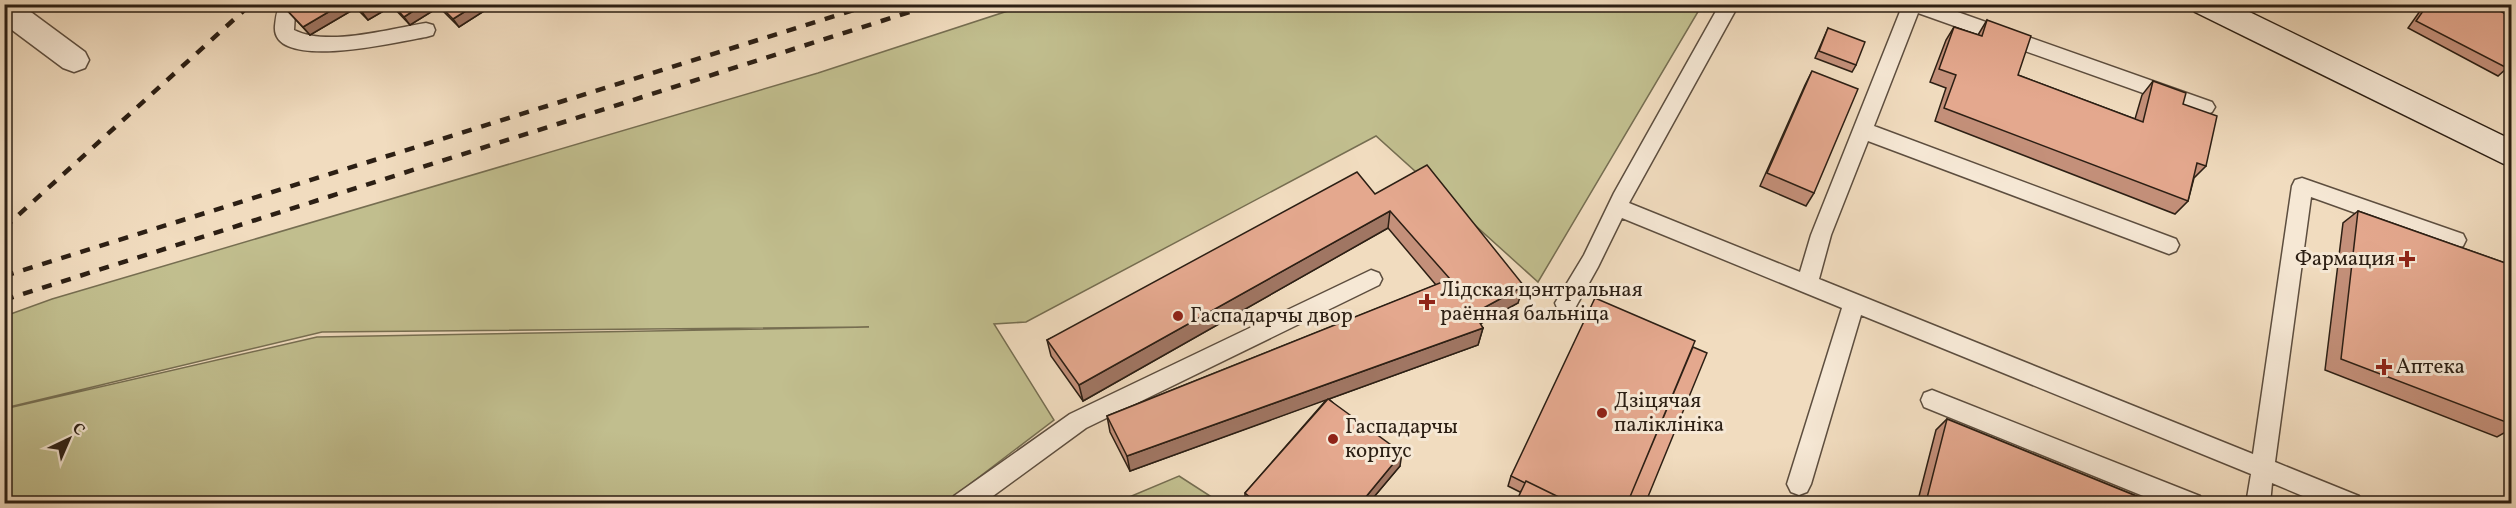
<svg xmlns="http://www.w3.org/2000/svg" width="2516" height="508" font-family="Vollkorn,serif">
<style>
.green{fill:#c1be8e;stroke:#766e51;stroke-width:1.5}
.lines{fill:none;stroke-linecap:round;stroke-linejoin:round}
.service-casing{stroke:#5d4e3f;stroke-width:3}
.minor-casing{stroke:#5d4e3f;stroke-width:3}
.secondary-casing{stroke:#2c1f14;stroke-width:3}
.service{fill:#f6e8d5;fill-rule:evenodd}
.minor{fill:#f6e8d5;fill-rule:evenodd}
.secondary{fill:#f6e8d5;fill-rule:evenodd}
.rail{stroke:#2c1f14;stroke-width:4.5;stroke-dasharray:10 10;stroke-linecap:butt}
.wall{fill:#c4907a;stroke:#2c1f14;stroke-width:1.5}
.shaded-wall{fill:#a07663;stroke:#2c1f14;stroke-width:1.5}
.building{fill:#e4a88e;stroke:#2c1f14;stroke-width:1.5}
.poi-dot{fill:#8f2418;stroke:#f6e8d5;stroke-width:2}
.labels{text-anchor:middle;dominant-baseline:central;stroke-width:6;stroke-linejoin:round;paint-order:stroke}
.poi-label{font-size:21px;fill:#2c1f14;stroke:#f6e8d5;text-anchor:start}
</style>
<rect width="100%" height="100%" fill="#f1dcbf"/>
<filter id="stains"><feTurbulence type="fractalNoise" baseFrequency=".00333" numOctaves="4"/><feColorMatrix values="0 0 0 0 .2 0 0 0 0 .09 0 0 0 0 .02 0 0 0 .5 -.17"/></filter>
<radialGradient id="worn" r=".72"><stop offset=".6" stop-color="#630" stop-opacity="0"/><stop offset="1" stop-color="#630" stop-opacity=".3"/></radialGradient>
<path class="green" d="M1026 5H1702L1538 282 1376 136 1026 322 994 324 1054 420 945 503H5L4 409 317 337 869 327 322 332 5 408V316L52 299 818 73Z
M1179 476 1221 503H1115Z"/>
<g class="lines">
<defs>
<path id="service" d="M281 4H301L295 13 294 30C327 47 389 29 426 23L433 25 435 30 433 35 426 37C401 41 271 73 275 26 276 18 276 11 281 4Z
M1720 4H1739L1629 203 1800 272 1811 235 1903 4H1935L2212 102 2215 107 2212 112 2205 115 1918 13 1874 126 2176 239 2179 245 2176 251 2169 254 1868 141 1831 235 1819 279 2253 454 2292 186 2295 180 2302 178 2463 234 2466 240 2463 246 2456 249 2311 197 2275 462 2359 496 2362 504H2322L2272 483 2270 504H2246L2251 474 1861 315 1811 484 1807 492 1799 495 1791 492 1787 484 1842 308 1622 218 1598 267 1574 310 1566 312 1558 310 1555 303 1584 255 1614 193Z
M1371 270 1379 273 1382 279 1379 285 1086 428 982 504H951L954 496 1070 414Z
M1932 390 2200 496 2203 504H2163L1924 407 1921 400 1924 393Z"/>
<path id="minor" d="M4 4H20L85 52 89 60 85 68 74 72 63 68 4 24Z"/>
<path id="secondary" d="M2191 4H2233L2512 140V168L2195 12Z"/>
</defs>
<use href="#service" class="service-casing"/>
<use href="#minor" class="minor-casing"/>
<use href="#secondary" class="secondary-casing"/>
<use href="#service" class="service"/>
<use href="#minor" class="minor"/>
<use href="#secondary" class="secondary"/>
<path class="rail" d="M4 228 251 4
M4 276 873 4
M4 300 935 4"/>
</g>
<path class="wall" d="M288 4H495L459 27 439 7 410 25 392 6 368 20 356 8 310 35 284 7Z
M2425 4H2488L2507 68 2498 76 2408 28Z
M1987 20 2018 75 2135 119 2142 95 2153 81 2183 104 2206 166 2194 178 2188 201 2175 214 1935 121 1946 88 1930 82 1946 40 1954 27 1978 35Z
M1828 28 1856 65 1852 72 1815 58Z
M1812 71 1814 193 1806 206 1760 186 1805 85Z
M1375 194 1518 303 1480 324 1483 328 1478 345 1329 399 1400 466 1368 504H1245V493L1327 399 1130 471 1110 432 1107 416 1436 285 1388 228 1083 401 1051 356 1047 340Z
M2358 211 2511 265V429L2497 437 2325 370 2343 223Z
M1695 341 1520 492 1508 486 1511 476Z
M1947 419 2156 504H1917L1936 430Z"/>
<path class="shaded-wall" d="M342 4H354L356 8 310 35 303 27Z
M375 4H390L392 6 368 20 362 12Z
M424 4H437L439 7 410 25 404 17Z
M477 4H495L459 27 453 19Z
M1390 211 1388 228 1083 401 1079 385Z
M1524 286 1518 303 1470 329 1474 313Z
M1483 328 1478 345 1130 471 1127 456Z
M1402 453 1400 466 1368 504H1360Z"/>
<path class="building" d="M288 4H342L303 27 284 7Z
M354 4H375L362 12Z
M392 4H424L404 17Z
M438 4H477L453 19Z
M2428 4H2488L2511 17V61L2507 68 2416 21Z
M1987 20 2031 36 2018 75 2143 122 2153 81 2186 93 2183 104 2217 116 2206 166 2197 163 2188 201 1944 108 1956 75 1939 69 1954 27 1982 36Z
M1828 28 1865 42 1856 65 1819 51Z
M1812 71 1858 89 1814 193 1767 173Z
M1427 165 1524 286 1474 313 1483 328 1127 456 1107 416 1450 279 1390 211 1079 385 1047 340 1357 172 1375 194Z
M2358 211 2511 265V424L2341 359Z
M1595 298 1695 341 1627 504H1573L1526 481 1525 483 1511 476Z
M1693 347 1707 353 1645 504H1627Z
M1328 399 1402 453 1360 504H1258L1245 493Z
M1947 419 2156 504H1940L1927 498Z
M1526 481 1573 504H1515Z"/>
<g class="poi-dot">
<path d="M2404 250h6v6h6v6h-6v6h-6v-6h-6v-6h6z"/>
<path d="M1424 293h6v6h6v6h-6v6h-6v-6h-6v-6h6z"/>
<circle cx="1178" cy="316" r="6"/>
<path d="M2381 358h6v6h6v6h-6v6h-6v-6h-6v-6h6z"/>
<circle cx="1602" cy="413" r="6"/>
<circle cx="1333" cy="439" r="6"/>
</g>
<g class="labels">
<g class="poi-label">
<text x="2395" y="259" text-anchor="end">Фармация</text>
<text x="1440" y="290">Лідская цэнтральная<tspan x="1440" dy="24">раённая бальніца</tspan></text>
<text x="1190" y="316">Гаспадарчы двор</text>
<text x="2396" y="367">Аптека</text>
<text x="1614" y="401">Дзіцячая<tspan x="1614" dy="24">паліклініка</tspan></text>
<text x="1345" y="427">Гаспадарчы<tspan x="1345" dy="24">корпус</tspan></text>
</g>
</g>
<rect width="2516" height="508" fill="none" stroke="#f1dcbf" stroke-width="24"/>
<rect x="6" y="6" width="2504" height="496" fill="none" stroke="#2c1f14" stroke-width="3"/>
<rect x="12" y="12" width="2492" height="484" fill="none" stroke="#2c1f14" stroke-width="1.5"/>
<g transform="translate(69 439) rotate(44)" stroke="#f6e8d5" stroke-width="4.5" paint-order="stroke">
<path d="M0-4.5L10 22L0 15L-10 22Z" fill="#2c1f14"/>
<text y="-9" font-size="16" font-weight="bold" text-anchor="middle" fill="#2c1f14">С</text>
</g>
<rect width="100%" height="100%" filter="url(#stains)"/>
<rect width="100%" height="100%" fill="url(#worn)"/>
</svg>
